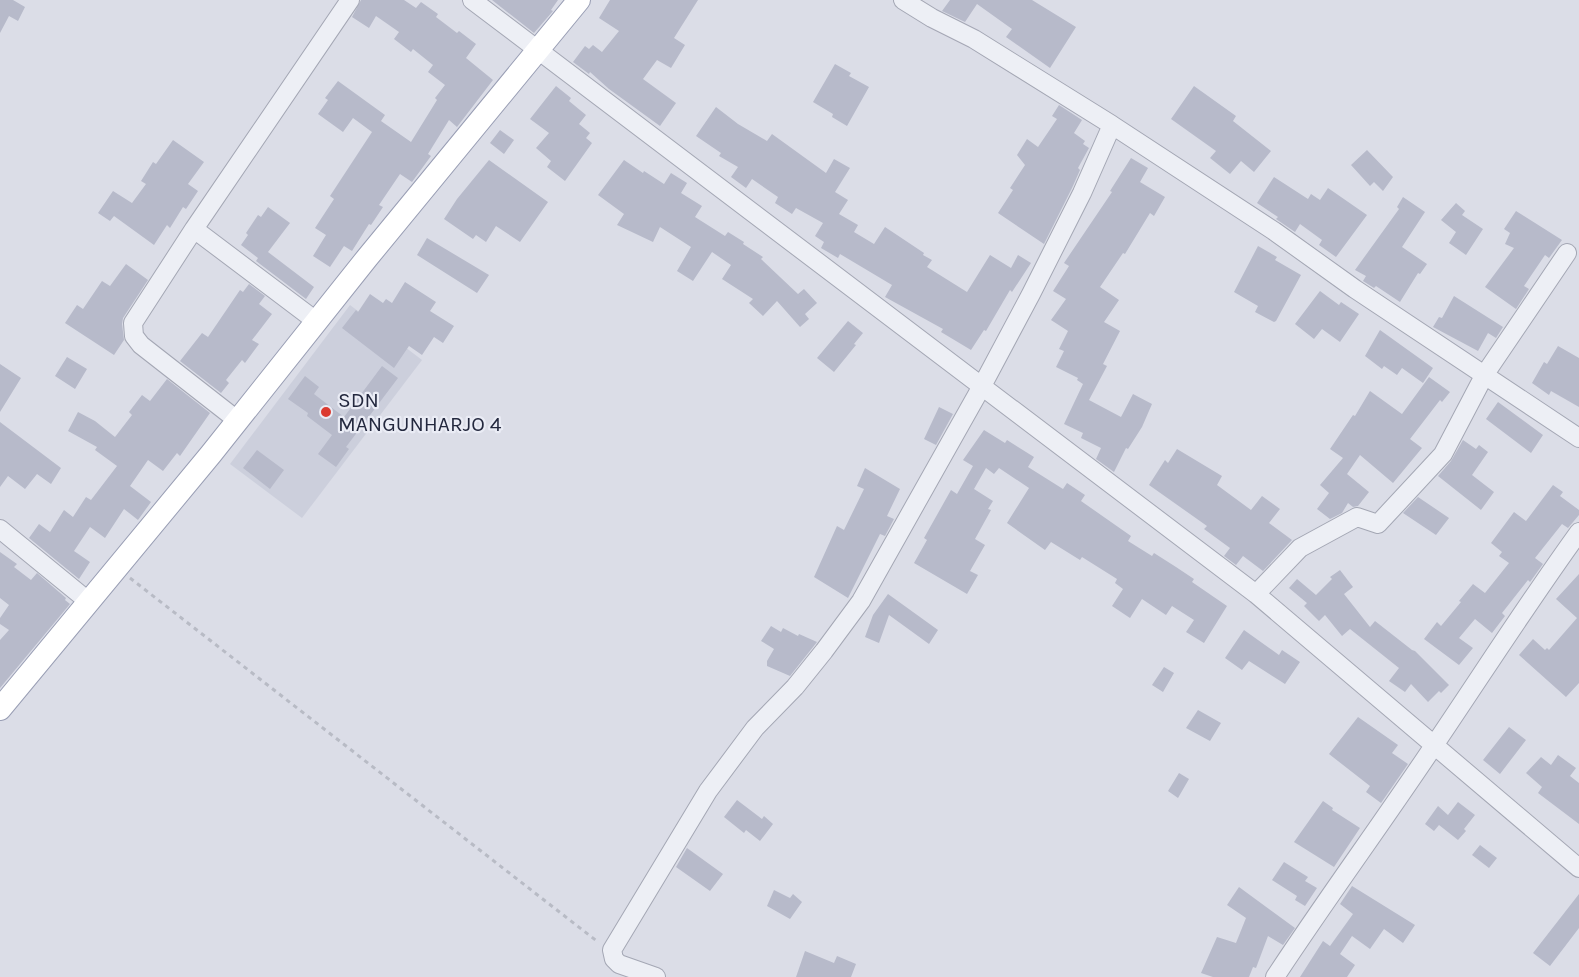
<svg xmlns="http://www.w3.org/2000/svg" width="1579" height="977" font-family="Karla,sans-serif">
<style>
.built{fill:#cccfdc}
.building{fill:#b7baca}
.lines{fill:none;stroke-linecap:round;stroke-linejoin:round}
.minor-casing{stroke:#a4a7b4;stroke-width:20}
.major-casing{stroke:#999eb4;stroke-width:24}
.path{stroke:#b8bbc5;stroke-width:3;stroke-dasharray:4.5 4.5;stroke-linecap:butt}
.minor{stroke:#edeff5;stroke-width:18}
.major{stroke:#fff;stroke-width:22}
.poi-dot{fill:#db3a30;stroke:#eaecf5;stroke-width:2}
.labels{text-anchor:middle;dominant-baseline:central;stroke-width:4.5;stroke-linejoin:round;paint-order:stroke}
.poi-label{font-size:21px;fill:#23283e;stroke:#eaecf5;text-anchor:start}
</style>
<rect width="100%" height="100%" fill="#dbdde7"/>
<path class="built" d="M350 305 422 360 302 518 230 464Z"/>
<path class="building" d="M0 0H13L25 7 18 21 9 16 0 33Z
M361 0H404L416 8 421 2 438 14 436 17 457 33 459 31 476 44 466 58 493 80 457 127 449 120 428 154 431 156 412 182 400 174 379 205 383 207 371 225 369 224 352 251 344 246 330 267 313 256 326 235 315 228 334 199 330 196 372 132 353 118 343 132 318 114 328 100 325 98 338 81 385 115 381 121 411 142 437 100 435 98 445 85 428 72 433 65 413 49 411 52 394 39 399 32 376 16 369 28 352 17Z
M492 0H558L551 10 553 11 534 33Z
M610 0H698L674 38 685 45 671 68 657 60 643 79 676 103 660 126 609 89 590 72 589 74 573 62 585 46 589 49 593 45 602 52 619 31 599 18Z
M950 0H1032L1076 27 1050 68 1006 37 1012 29 977 4 965 22 942 11Z
M835 64 851 73 849 76 869 87 847 126 832 117 833 114 813 102Z
M556 86 571 98 569 101 586 115 579 124 590 133 586 138 592 143 565 181 547 167 551 161 536 148 549 133 530 119Z
M1194 86 1236 116 1233 121 1271 151 1254 172 1241 161 1230 174 1210 158 1216 151 1171 119Z
M1059 105 1082 120 1074 133 1085 141 1083 144 1089 148 1078 168 1080 170 1072 188 1044 244 998 213 1013 190 1010 188 1025 165 1017 155 1027 139 1038 147 1057 119 1052 116Z
M716 107 738 124 767 141 772 134 826 173 834 159 850 168 835 192 848 200 839 214 858 225 854 232 874 244 885 227 924 253 923 255 932 260 927 267 967 292 990 255 1011 268 1018 255 1031 263 1012 292 1010 290 986 331 984 330 971 350 941 332 943 329 885 297 892 285 840 254 838 258 821 248 824 242 815 236 823 223 796 208 792 214 775 203 778 197 752 179 746 188 731 177 738 167 719 156 721 153 696 136Z
M500 130 514 140 504 154 490 143Z
M173 140 204 162 188 184 198 191 186 209 183 207 170 228 167 225 154 245 114 216 110 221 98 213 113 191 132 203 146 184 141 181 153 162 156 164Z
M1367 150 1393 177 1383 191 1374 182 1370 186 1351 165Z
M1131 158 1148 168 1140 182 1165 197 1154 216 1150 213 1125 254 1123 253 1100 287 1119 300 1104 322 1120 331 1103 364 1107 366 1089 400 1121 417 1133 394 1152 404 1142 427 1128 449 1126 448 1114 472 1096 459 1101 448 1081 438 1083 433 1064 424 1083 384 1077 380 1078 378 1056 367 1064 351 1059 349 1068 331 1051 320 1066 299 1053 291 1069 266 1064 263 1112 192 1110 191Z
M489 160 548 202 520 242 496 226 486 242 476 235 473 239 444 219 457 199Z
M624 160 643 173 644 171 664 184 671 173 687 183 681 193 702 206 695 217 725 236 728 232 744 242 743 244 763 257 761 259 798 294 804 289 817 303 805 314 809 319 800 327 777 301 763 316 749 303 753 299 722 279 731 265 712 252 693 281 677 271 691 247 660 227 653 242 617 225 624 214 598 195Z
M1274 177 1308 199 1311 194 1320 200 1328 188 1367 215 1336 257 1319 245 1322 240 1300 224 1295 232 1276 219 1278 217 1257 203Z
M1403 197 1425 212 1402 247 1427 264 1420 274 1418 273 1400 302 1376 286 1374 288 1363 281 1366 276 1355 270 1399 209 1397 207Z
M1456 203 1465 211 1462 215 1483 229 1466 255 1449 243 1456 232 1441 220Z
M268 207 290 223 268 252 314 287 306 299 256 261 258 258 241 245 248 235 246 233 258 215 261 217Z
M1516 211 1562 240 1549 258 1545 255 1524 286 1529 289 1516 309 1485 287 1514 248 1505 244 1510 233 1504 229Z
M427 238 489 275 477 293 417 255Z
M1258 246 1277 257 1275 260 1301 275 1276 321 1274 322 1255 312 1258 306 1234 292Z
M126 264 148 280 123 318 122 324 124 340 114 355 65 323 77 305 83 309 102 281 110 286Z
M405 282 436 302 430 311 454 326 443 343 434 337 422 355 409 346 394 368 342 328 356 310 358 312 370 294 383 303 386 299 392 303Z
M249 284 265 296 259 304 272 314 252 340 259 344 245 363 242 360 226 380 229 383 221 393 180 361 202 333 208 337 240 290 243 292Z
M1320 291 1339 305 1341 302 1359 314 1340 342 1322 329 1314 339 1295 324Z
M1454 296 1503 327 1496 338 1488 333 1478 351 1433 327 1439 317 1442 318Z
M848 321 863 333 854 344 856 345 834 372 817 358Z
M1380 330 1433 368 1423 383 1402 368 1397 375 1384 366 1382 369 1365 356Z
M1558 346 1579 358V407L1551 391 1549 395 1532 383 1544 362 1547 364Z
M67 357 87 369 75 389 55 376Z
M0 364 21 378 0 412Z
M382 366 398 378 346 447 349 449 336 467 318 454 332 435 307 416 308 413 288 399 305 376 319 387 314 394 344 417Z
M1429 377 1450 392 1442 402 1440 400 1410 439 1422 448 1393 483 1360 455 1347 474 1369 492 1358 506 1353 507 1348 503 1342 513 1330 519 1317 509 1329 493 1320 485 1343 458 1330 449 1353 415 1355 416 1370 391 1402 414Z
M167 379 210 413 180 456 177 453 163 471 148 460 130 486 151 502 138 520 124 509 105 538 90 527 74 551 90 562 79 579 29 538 39 524 50 532 64 510 73 517 86 497 91 500 117 466 95 450 97 447 68 431 78 412 95 421 115 437 132 415 129 412 142 395 150 401Z
M1498 402 1543 435 1531 453 1486 419Z
M939 407 953 414 936 445 924 439Z
M0 422 61 468 51 484 37 474 25 489 8 476 0 487Z
M984 430 1005 443 1007 440 1034 457 1028 467 1063 489 1067 483 1085 495 1081 501 1131 536 1128 541 1152 556 1154 553 1176 567 1194 579 1192 582 1227 606 1204 643 1186 632 1194 620 1172 606 1166 615 1142 599 1130 618 1112 606 1123 589 1115 583 1117 579 1082 557 1080 560 1051 542 1045 550 1007 523 1029 488 999 468 994 474 986 468 974 489 993 501 988 509 991 510 975 539 985 545 970 571 978 575 967 594 914 563 927 540 924 538 951 490 957 494 973 466 963 460Z
M1463 440 1476 449 1479 445 1488 452 1472 475 1494 492 1481 510 1438 476 1451 461Z
M1177 449 1222 476 1217 485 1251 510 1262 496 1280 509 1269 523 1292 540 1263 571 1243 556 1236 565 1224 556 1230 548 1204 529 1207 526 1149 485 1165 460 1168 463Z
M257 450 284 470 270 489 243 468Z
M865 468 900 489 887 516 894 519 885 536 880 534 848 598 814 577 837 526 844 530 864 489 857 486Z
M1553 485 1563 492 1560 496 1579 510V515L1568 528 1562 524 1535 558 1543 564 1530 582 1528 580 1502 613 1505 616 1492 633 1475 619 1459 638 1473 648 1459 665 1424 639 1437 622 1441 626 1461 602 1459 601 1473 584 1485 593 1509 563 1499 556 1502 552 1491 543 1514 512 1526 521Z
M1418 497 1449 518 1436 535 1403 513Z
M0 552 17 564 14 567 31 580 37 573 66 598 65 600 70 604 0 688V640L9 630 0 624V618L9 605 0 598Z
M1340 570 1353 587 1344 594 1370 627 1375 621 1412 650 1415 651 1449 685 1441 693 1439 691 1428 702 1411 684 1405 692 1389 681 1399 668 1350 629 1342 636 1325 615 1319 621 1304 606 1307 603 1289 588 1297 579 1316 595 1332 579 1330 577Z
M1579 574V683L1566 697 1519 655 1533 639 1545 650 1547 648 1549 650 1577 618 1556 599Z
M888 594 938 630 929 644 889 615 879 643 865 637 873 615Z
M771 626 781 632 783 628 798 636 799 634 817 642 790 676 767 666V661L774 649 761 641Z
M1244 630 1279 655 1282 650 1300 662 1285 684 1249 661 1242 670 1225 658Z
M1164 667 1174 673 1163 692 1152 685Z
M1198 710 1221 723 1210 741 1186 728Z
M1358 717 1398 745 1392 753 1408 764 1381 803 1366 792 1370 786 1329 754Z
M1509 727 1526 740 1500 774 1483 760Z
M1558 755 1576 768 1570 776 1579 783V824L1538 793 1542 787 1526 773 1541 757 1551 765Z
M1179 773 1189 779 1178 798 1168 791Z
M737 800 762 819 764 816 773 824 760 841 746 830 744 833 724 817Z
M1323 801 1333 808 1332 810 1360 828 1334 867 1294 842Z
M1458 802 1475 815 1464 829 1466 831 1458 840 1439 825 1434 831 1425 824 1438 806 1448 815Z
M1480 845 1497 858 1489 868 1472 855Z
M687 848 723 874 710 891 676 867Z
M1284 862 1308 877 1305 881 1317 888 1305 906 1295 900 1297 896 1272 880Z
M1352 886 1415 925 1403 943 1384 929 1370 949 1352 936 1340 954 1355 965 1347 977H1300L1323 941 1330 946 1353 914 1340 904Z
M1239 887 1295 928 1283 945 1268 936 1256 968 1253 967 1249 977H1213L1201 973 1217 937 1236 943 1246 918 1227 905Z
M774 890 790 898 793 894 802 902 790 919 767 906Z
M1579 894V928L1550 966 1533 953Z
M805 951 834 963 837 956 856 964 851 977H796Z"/>
<g class="lines">
<defs>
<path id="minor" d="M472 0 1256 594 1579 868
M903 0 932 18 974 39 1112 125 1274 231 1355 289 1579 438
M194 229 316 321
M237 420 141 345 134 336 133 323 194 229 350 0
M0 529 88 601
M1256 594 1300 548 1357 517 1378 524 1443 454 1485 374 1567 253
M656 977 619 964 614 959 612 950 708 791 755 728 795 687 824 651 861 601 982 386 1031 294 1082 193 1112 125
M1275 977C1327 898 1383 822 1435 744 1483 673 1529 601 1579 532"/>
<path id="major" d="M0 709 211 454 367 258 579 0"/>
</defs>
<use href="#minor" class="minor-casing"/>
<use href="#major" class="major-casing"/>
<path class="path" d="M130 578 598 942"/>
<use href="#minor" class="minor"/>
<use href="#major" class="major"/>
</g>
<circle class="poi-dot" cx="326" cy="412" r="6"/>
<g class="labels">
<g class="poi-label">
<text x="338" y="400">SDN<tspan x="338" dy="24">MANGUNHARJO 4</tspan></text>
</g>
</g>
</svg>
